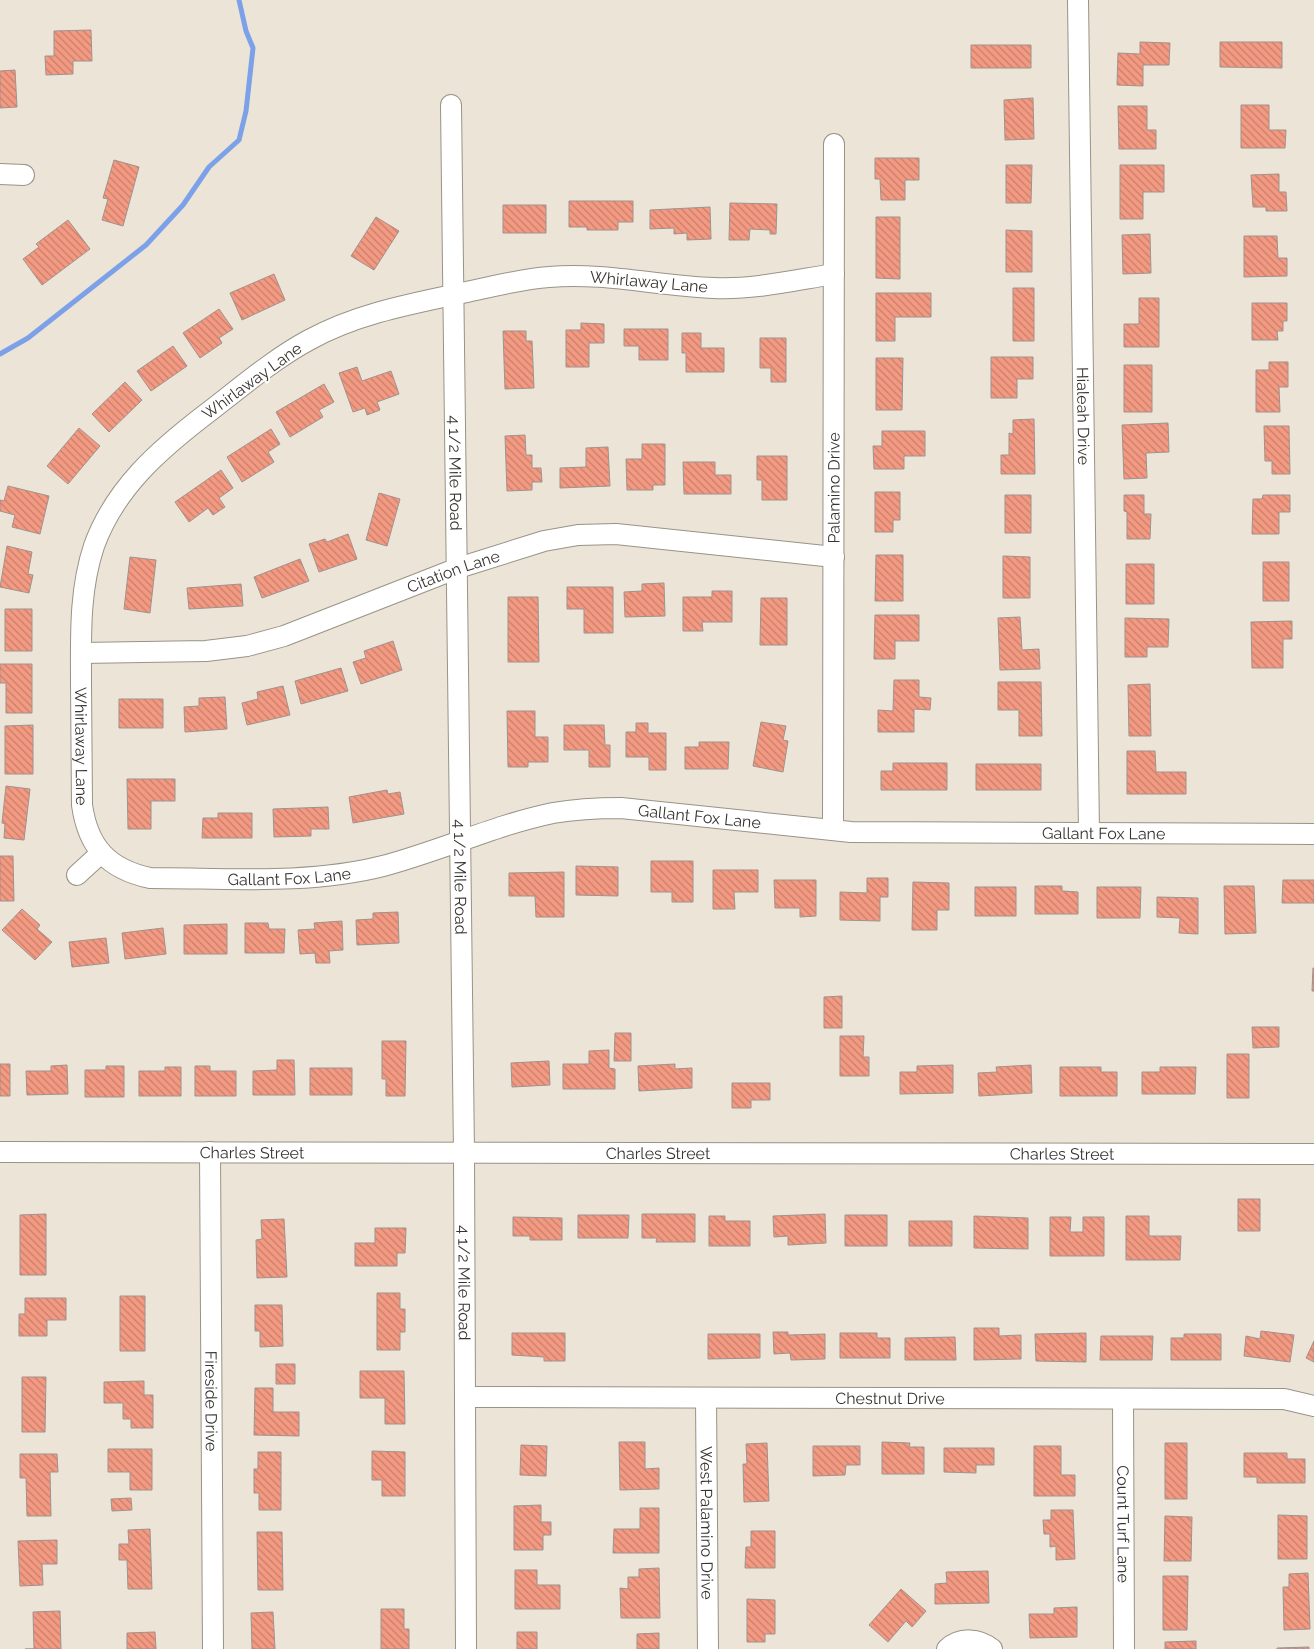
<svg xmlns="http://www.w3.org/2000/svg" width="1314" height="1649" font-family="Raleway,sans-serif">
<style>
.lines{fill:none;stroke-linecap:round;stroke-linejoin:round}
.stream{stroke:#7ca1e9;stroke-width:5}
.building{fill:url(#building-back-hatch);stroke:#a0928e}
.minor-casing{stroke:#999387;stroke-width:22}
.minor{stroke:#fff;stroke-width:20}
.labels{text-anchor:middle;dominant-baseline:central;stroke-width:4;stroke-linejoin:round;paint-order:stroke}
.street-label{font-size:16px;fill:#373430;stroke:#fff}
</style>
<defs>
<pattern id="building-back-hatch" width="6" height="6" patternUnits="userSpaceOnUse" patternTransform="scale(1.25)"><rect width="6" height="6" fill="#f49a82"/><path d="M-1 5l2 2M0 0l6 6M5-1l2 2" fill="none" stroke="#c67e6b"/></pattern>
</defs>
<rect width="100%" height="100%" fill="#ebe4d7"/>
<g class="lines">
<path class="stream" d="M0 354 28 338 146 245 183 205 209 167 239 140 246 111 253 48 246 31 239 0"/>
</g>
<path class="building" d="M91 30 92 61H73V74L46 75 45 56H54V31Z
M1140 42 1170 43 1169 65H1143V86L1117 85 1118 53 1140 54Z
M1220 42H1282V68L1220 67Z
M971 45H1031V68H971Z
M15 70 17 107 0 108V71Z
M1033 98 1034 139 1005 140 1004 100Z
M1241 105H1269V130H1286L1285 148H1241Z
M1118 106H1147V130H1156V149H1119Z
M875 158H919V180H905V200H881L880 179H875Z
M114 160 139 167 123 226 102 220 108 199 103 198Z
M1006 165H1032L1031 203H1006Z
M1120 165H1164V192H1143V219H1120Z
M1279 174V192H1286L1287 211H1266V207H1253L1251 175Z
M569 201H633V222H618V230H587V227H569Z
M730 203 777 204 776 234H770V230L750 229 749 240H729Z
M503 205H546V233H503Z
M710 207 711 239 687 240V233L674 234V228L650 229V210Z
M376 217 399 231 374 270 351 256Z
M876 217H900V279L876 278Z
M68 220 90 249 42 285 23 259 39 247 36 244Z
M1006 230 1032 231V272H1006Z
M1150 234 1151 273 1123 274 1122 235Z
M1244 236H1277L1278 258H1287V276L1244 277Z
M274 274 285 300 242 320 230 293Z
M1013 288H1034V341H1013Z
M876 293H931V317H895V341H876Z
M1139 298H1159V347H1124V324H1139Z
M1252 303H1287V321H1283V331H1277L1278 340H1252Z
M219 309 233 329 219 338 222 343 200 358 183 333Z
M581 323 604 324V343H589V367H566V330H581Z
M624 329H668V360H639V346H624Z
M503 331H526V341H532L534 388 505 389Z
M682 333H701V348H724V372H686V353H682Z
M760 338H786V382H771V368H760Z
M173 346 187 366 151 391 137 371Z
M991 357H1033V379H1017V398H991Z
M876 358H903L902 410H876Z
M1269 362H1288V387H1279L1280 412H1256V370H1269Z
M1124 365H1152V412H1124Z
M357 367 362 381 391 371 399 394 377 402 380 410 367 415 365 408 353 412 339 373Z
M125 382 142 400 109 432 92 414Z
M324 384 334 402 319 410 323 417 290 437 276 412Z
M1034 419 1035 474H1001V455H1009V433L1013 434V420Z
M1168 423 1169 452 1146 453 1147 478 1124 479 1122 425Z
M1264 426H1289L1290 474H1272V461H1265Z
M79 428 100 446 68 484 47 466Z
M271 429 280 444 268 452 274 462 242 482 227 457Z
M882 431H925V456H904V469H874L873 446H882Z
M525 435 526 455H532V468H541L542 482H532V490L507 491 505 436Z
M642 444H665V485H653V490H627L626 459H642Z
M608 447 610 486 560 488V468L586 467V448Z
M757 456H787V500H762V480H757Z
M683 462H715V475H731V494H684Z
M221 470 233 488 219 498 225 507 213 515 208 508 189 522 175 502Z
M8 486 49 496 40 534 12 527 15 515 0 511V500L4 501Z
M875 492H900V520H893V532H875Z
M379 493 400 499 387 546 366 540Z
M1005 495H1031V533H1005Z
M1124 495H1144V514H1151L1150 539H1127V512L1124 511Z
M1263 495H1290V512H1279V534H1252L1253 499H1262Z
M348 534 357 559 319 572 309 544 325 539 327 542Z
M7 546 32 552 28 574 33 575 29 593 0 587Z
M876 555H903V601H875Z
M1003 556 1030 557V598H1003Z
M130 557 156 560 150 613 124 609Z
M300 559 309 581 262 598 254 577Z
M1263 562H1289V601H1263Z
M1126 564H1154V604H1126Z
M664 583 665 616 625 617 624 592 642 591V584Z
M241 584 243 606 189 609 187 588Z
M567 587H613V633H584V609H567Z
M712 591H732V622H702L703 631H683V597H712Z
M508 597H538L539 662H508Z
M761 598H787V645H760Z
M5 609H32V651H5Z
M875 615H919V641H895V659H874Z
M1020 617 1022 650 1039 649 1040 669 1000 670 998 618Z
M1125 618 1169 619 1168 647H1147V657H1125Z
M1292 621V639H1283V668H1252L1251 622Z
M393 641 402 670 361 684 353 662 366 658 364 651Z
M0 664H32V713H6V683H0Z
M341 668 348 691 301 704 295 681Z
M894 680H919V697L931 698 930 710 914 709V732H878V710L893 711Z
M998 682H1041L1042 736H1019V710H998Z
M1150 684 1151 736H1129L1128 685Z
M283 686 290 715 247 725 242 703 258 699 257 692Z
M225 697 227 729 185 732 184 707 199 706V698Z
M119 699H163V728H119Z
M507 711H535V737H548V762H528V767H508Z
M761 722 786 726 783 740 788 741 783 772 753 766Z
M636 723H648V733H666V770H649V757H626V732H636Z
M33 725V774H5V726Z
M564 725H604L605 745H610V767H589V750H564Z
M699 742H729L728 769H685V747H699Z
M1127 751H1155L1156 772H1186V794H1127Z
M893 763H947V790H881V771H893Z
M976 764H1041V790H976Z
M127 779H175V801H151V829H128Z
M6 786 30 789 24 840 4 838 5 824 2 823Z
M387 790 388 794 400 792 404 814 353 823 349 797Z
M328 807 329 829H311V836L274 837 273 809Z
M218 813H252V838H202L203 818H218Z
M0 856H13L14 901H0Z
M651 861H693V902H672V892H651Z
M576 866 618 867V896L576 895Z
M713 870H758V892H734L735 909H713Z
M564 872V917H536L535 896H509V873Z
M867 878H888V897H880V921L840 920V892L867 893Z
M774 880H816V916L800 917V908H775Z
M1283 880H1314V903H1282Z
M913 882 949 883V910H937V930H912Z
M1035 886H1062V891L1078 892V914H1035Z
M1224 886H1254L1256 933 1225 934Z
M975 887H1016V916H975Z
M1097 887H1141L1140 918H1097Z
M1157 897 1198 898V934L1179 933 1180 918 1157 917Z
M22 909 40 925 37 929 52 942 35 960 2 930Z
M398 912 399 943 357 945 356 920 373 919V913Z
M342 921 343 950 329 951 330 963H316L315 953 300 954 298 930 315 929 314 923Z
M245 923H268L269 929H285L284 953H245Z
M227 924V954H184V925Z
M163 928 166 954 125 959 122 933Z
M106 938 109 963 72 967 69 942Z
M1313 968H1314V991H1312Z
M842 996V1028H824V997Z
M1252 1027H1279V1047L1253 1048Z
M615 1033H631V1061H614Z
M840 1036H864L863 1057H869V1076H840Z
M382 1041H406L405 1096H386V1079H382Z
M609 1050V1068L615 1069V1089H563V1064H589V1051Z
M1227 1054H1249V1098H1227Z
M277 1060H294L295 1095H253V1071L277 1070Z
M549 1061 550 1085 512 1087 511 1063Z
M0 1064H10V1096H0Z
M675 1064V1069L692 1068V1088L639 1091 638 1066Z
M67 1065 68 1094 27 1095 26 1071H51V1066Z
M953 1065V1093L900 1094V1072H917V1066Z
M1031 1065 1032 1093 979 1096 978 1073 997 1072 996 1067Z
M106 1066H124V1097H85V1070H106Z
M195 1066H210V1071H236V1096H195Z
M165 1067H181V1096H139V1071H165Z
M1060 1067H1101V1072H1117V1096H1060Z
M1160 1067H1196L1195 1094H1142V1072H1160Z
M310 1068H352V1095H310Z
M732 1083H770V1100H751V1108H732Z
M1238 1199H1260V1231H1238Z
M46 1214V1275H20V1215Z
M642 1214H695V1242H656L657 1238H642Z
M825 1214 826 1243 788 1245V1236L774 1237 773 1216Z
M578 1215H629L628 1238H578Z
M845 1215H887V1246H845Z
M709 1216H725V1221H750V1246H709Z
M974 1216 1028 1218V1249L974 1248Z
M1126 1216H1149V1236H1181L1180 1260H1126Z
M513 1217 562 1218V1240H530V1236H513Z
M1050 1217H1071L1070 1232H1083V1217H1104V1256H1050Z
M284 1219 287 1277 257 1278 256 1240 262 1239 261 1220Z
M909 1221H952V1246H909Z
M375 1228H406L405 1253H397V1266H355V1243H375Z
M377 1293H400V1309H405V1332H400V1350H377Z
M120 1296H145V1351H120Z
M25 1298H66V1320H47V1336H19V1314H25Z
M255 1305H282L283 1346 260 1347V1331H255Z
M974 1328H999V1336L1021 1335V1359L974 1360Z
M1261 1331 1294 1335 1290 1362 1244 1356 1246 1336 1260 1339Z
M773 1332H788V1335L825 1334V1359L791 1360 790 1353 774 1354Z
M512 1333H565V1361H544V1357L512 1355Z
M840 1333H877V1338H890V1358H840Z
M1086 1333V1362L1036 1361 1035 1334Z
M708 1334H760V1358L708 1359Z
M1184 1334H1221V1360H1171V1338H1184Z
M1101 1336H1153L1152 1360H1100Z
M955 1337 956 1360H905V1338Z
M1314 1341V1362L1306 1358Z
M276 1364H295V1384H276Z
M360 1371H404L405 1424H385V1398H360Z
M22 1377H46L45 1432H22Z
M144 1381V1395H153V1428H131V1419H123V1403H104V1382Z
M255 1388H273V1412H299V1436L254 1435Z
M619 1442H645V1469L659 1468V1489L620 1490Z
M882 1442 910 1443 909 1447H924V1474H882Z
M767 1443 769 1501 744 1502 743 1464H747L746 1444Z
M1165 1443H1187V1499H1165Z
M521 1445 547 1446 546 1476 520 1475Z
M813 1446H860V1465H846L845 1475 813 1476Z
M1034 1446H1061V1475H1075V1496H1034Z
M944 1448H994V1465H976V1473L944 1472Z
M108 1449H152V1490H130V1472H108Z
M372 1451 405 1452V1496H382V1480H372Z
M258 1452H281V1510H259V1493H254V1469H258Z
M1244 1453H1287V1459H1305V1483H1257V1477H1244Z
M20 1454H57L58 1472H50L51 1516H27L26 1478H20Z
M131 1498 132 1510 112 1511 111 1499Z
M541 1505V1522H551V1535H543V1550H514V1506Z
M640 1508H659V1553H613L614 1529H640Z
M1051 1510H1073L1075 1559 1056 1560V1546L1050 1547V1534H1044L1043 1520H1051Z
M1278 1515 1307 1516V1559H1278Z
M1165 1516 1192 1517 1191 1561H1164Z
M150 1529 152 1589H128L127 1560H119V1544H129L128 1530Z
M751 1531H775V1568H745L746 1547H751Z
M257 1532H282L283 1590H258Z
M57 1540V1564H42L43 1585 20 1586 18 1541Z
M659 1568 660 1618H621L620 1588 628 1589V1577H639V1569Z
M515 1570H537V1585H560V1609H515Z
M988 1571 989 1603 935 1604V1584L947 1583 946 1572Z
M1308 1573 1310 1629 1284 1630 1283 1587H1289V1574Z
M1163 1576H1188L1187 1630H1163Z
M901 1589 926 1611 912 1627 906 1621 888 1642 869 1625Z
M747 1599 775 1600V1634H765V1642H747Z
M1077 1607V1637L1030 1638 1029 1614H1054V1608Z
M381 1609H404V1629H409V1649H381Z
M60 1611 61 1649H25H34L33 1612Z
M273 1612 275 1649H252L251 1613Z
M155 1632 156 1649H127V1633Z
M517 1632H537V1649H517Z
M659 1633V1649H637V1634Z
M1196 1641V1649H1165V1642Z
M1309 1647V1649H1277V1648Z"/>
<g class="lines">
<defs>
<g id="minor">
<path id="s1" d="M1078 0 1089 833"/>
<path id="s2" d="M451 105 464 1153 466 1649"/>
<path d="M0 174 24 175"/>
<path id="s3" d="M834 274C795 280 754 290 714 288 659 286 603 272 549 277 520 279 491 287 462 293 410 304 356 314 309 340 272 360 240 388 206 414 159 450 115 488 94 546 79 591 81 637 81 683 81 724 82 764 82 805 88 847 108 869 150 878 227 878 308 885 383 866 440 851 495 825 553 813 576 809 598 808 621 808L851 832 1314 834"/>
<path id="s4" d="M81 653 206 651 247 646 284 636 458 568 544 541 578 535 616 534 834 557"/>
<path id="s5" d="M833 830 834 144"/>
<path d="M77 875 101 853"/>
<path id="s6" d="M0 1152 1314 1154"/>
<path id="s7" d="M210 1152 213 1649"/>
<path id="s8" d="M465 1397 1284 1399 1314 1406"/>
<path id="s9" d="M706 1398 708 1649"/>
<path id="s10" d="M1123 1399 1124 1649"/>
<path d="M947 1649C960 1637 979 1638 992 1649"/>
</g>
</defs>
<use href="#minor" class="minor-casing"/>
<use href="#minor" class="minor"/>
</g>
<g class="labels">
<g class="street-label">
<text transform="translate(649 282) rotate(5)">Whirlaway Lane</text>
<text transform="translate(252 381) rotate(-36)">Whirlaway Lane</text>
<text stroke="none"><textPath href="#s1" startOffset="416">Hialeah Drive</textPath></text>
<text stroke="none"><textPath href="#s2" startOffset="368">4 1/2 Mile Road</textPath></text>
<text stroke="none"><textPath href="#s5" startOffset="342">Palamino Drive</textPath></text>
<text stroke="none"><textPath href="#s4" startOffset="386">Citation Lane</textPath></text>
<text stroke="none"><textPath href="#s3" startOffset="1040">Whirlaway Lane</textPath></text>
<text stroke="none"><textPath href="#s3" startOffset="1766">Gallant Fox Lane</textPath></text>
<text stroke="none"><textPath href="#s3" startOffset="2171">Gallant Fox Lane</textPath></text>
<text stroke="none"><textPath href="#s3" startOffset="1346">Gallant Fox Lane</textPath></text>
<text stroke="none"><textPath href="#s2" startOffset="772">4 1/2 Mile Road</textPath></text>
<text stroke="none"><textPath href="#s6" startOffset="252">Charles Street</textPath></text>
<text stroke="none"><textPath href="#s6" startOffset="658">Charles Street</textPath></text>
<text stroke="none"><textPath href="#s6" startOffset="1062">Charles Street</textPath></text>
<text stroke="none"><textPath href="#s2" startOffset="1178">4 1/2 Mile Road</textPath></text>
<text stroke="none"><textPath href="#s8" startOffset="425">Chestnut Drive</textPath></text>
<text stroke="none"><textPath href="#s7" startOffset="249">Fireside Drive</textPath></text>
<text stroke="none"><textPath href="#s9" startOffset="125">West Palamino Drive</textPath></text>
<text stroke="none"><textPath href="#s10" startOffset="125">Count Turf Lane</textPath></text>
</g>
</g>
</svg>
